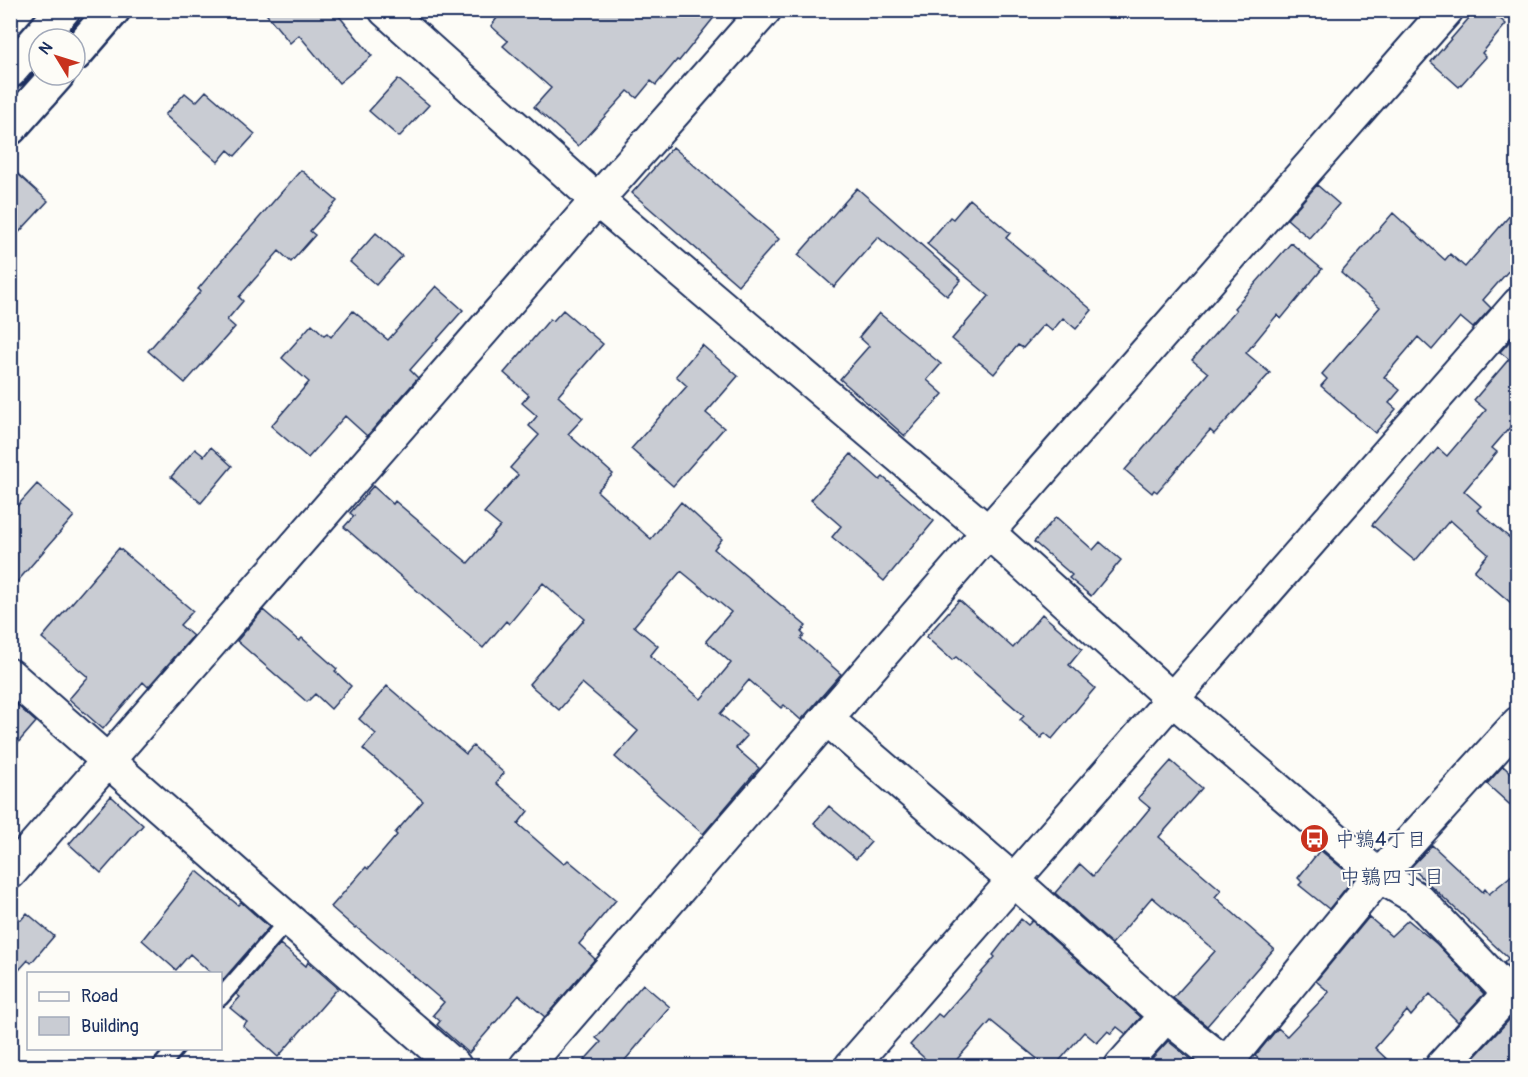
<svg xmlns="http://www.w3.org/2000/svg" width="1528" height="1077" font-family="Pangolin,'Klee One',sans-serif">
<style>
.building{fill:#c9ccd3;stroke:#1b2f5e;stroke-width:1.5;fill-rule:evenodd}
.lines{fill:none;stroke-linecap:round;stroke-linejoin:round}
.service-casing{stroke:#1b2f5e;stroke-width:20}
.minor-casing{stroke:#1b2f5e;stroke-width:36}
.tertiary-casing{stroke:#1b2f5e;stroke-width:38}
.service{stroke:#fdfcf7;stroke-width:15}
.minor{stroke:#fdfcf7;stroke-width:32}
.tertiary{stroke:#fdfcf7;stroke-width:33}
.labels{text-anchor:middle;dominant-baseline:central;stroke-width:4.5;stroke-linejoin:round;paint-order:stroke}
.poi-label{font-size:20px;fill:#1b2f5e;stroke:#fdfcf7;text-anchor:start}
.neighbourhood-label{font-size:21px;fill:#1b2f5e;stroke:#fdfcf7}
</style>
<rect width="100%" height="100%" fill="#fdfcf7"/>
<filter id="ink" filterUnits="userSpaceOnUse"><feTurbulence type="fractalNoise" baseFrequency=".0167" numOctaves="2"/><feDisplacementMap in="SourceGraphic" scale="12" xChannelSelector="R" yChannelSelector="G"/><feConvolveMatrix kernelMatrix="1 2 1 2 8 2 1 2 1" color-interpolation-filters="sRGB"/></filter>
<g filter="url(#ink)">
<path class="building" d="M263 10H334L372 56 339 83 299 35 290 43Z
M503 10H720L679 61 677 60 656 85 651 81 637 98 628 91 578 146 534 107 551 88 503 46 508 41 491 26Z
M1476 10H1490L1506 24 1482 53 1486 57 1459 87 1431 62Z
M398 79 429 105 399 137 369 111Z
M206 91 255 134 235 156 228 150 218 162 165 115 185 93 196 102Z
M673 147 779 239 738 285 632 193Z
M10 167 48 201 10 242Z
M301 170 337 201 310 231 315 235 291 262 279 251 239 297 243 301 227 320 235 327 185 383 148 351 201 291 198 289 224 258Z
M1317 185 1339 204 1309 238 1287 219Z
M857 188 961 280 947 296 878 237 834 287 798 255Z
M970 199 1010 233 1006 238 1092 310 1076 329 1063 318 1052 331 1044 324 1023 348 1018 345 994 374 952 339 989 296 927 244 950 217 953 219Z
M1518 206V260L1483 300 1491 308 1473 328 1460 317 1432 350 1418 337 1384 377 1400 390 1389 403 1396 409 1375 433 1321 386 1327 379 1322 374 1380 307 1341 273 1393 213 1445 260 1450 254 1465 267Z
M376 233 402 256 376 285 350 262Z
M1291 243 1322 269 1281 319 1277 315 1246 353 1270 373 1214 434 1210 430 1157 492 1154 490 1152 493 1125 470 1208 373 1192 360 1236 310 1234 308Z
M436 286 463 310 410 370 418 378 367 436 345 416 308 458 271 426 309 382 282 358 312 324 324 335 327 333 331 337 353 311 388 340Z
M563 310 603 344 558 396 583 418 568 434 613 474 597 491 651 539 681 502 722 539 714 549 806 626 801 632 804 635 801 639 841 674 801 720 784 705 781 708 749 680 720 714 747 736 736 748 759 768 703 834 615 757 638 731 582 683 559 710 529 684 585 619 543 583 509 624 506 621 483 648 344 527 354 516 350 513 373 486 393 504 395 501 468 563 500 526 484 513 518 475 510 468 539 435 529 426 537 416 522 403 529 395 504 373 550 319 553 321ZM681 571 731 612 706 641 731 663 701 699 650 656 658 646 634 626Z
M879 313 941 364 927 380 943 394 905 436 840 379 869 346 859 337Z
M1518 332V418L1492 448 1497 452 1464 491 1481 506 1477 510 1518 545V609L1474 571 1488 554 1450 520 1415 561 1372 525 1438 448 1447 456 1486 410 1474 400 1509 359 1500 352Z
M702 345 738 376 706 413 724 428 673 486 631 449 687 386 676 376Z
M211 447 232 466 201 503 171 477 195 449 204 456Z
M851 454 880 480 883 477 934 521 884 581 832 537 841 526 811 500Z
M37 484 74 516 10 590V514Z
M1056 517 1093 550 1100 542 1121 560 1091 596 1069 578 1072 575 1034 542Z
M119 548 193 611 180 625 193 636 148 687 143 682 103 729 69 699 88 677 42 638Z
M959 600 1013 648 1042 614 1082 649 1069 665 1095 688 1052 739 1045 733 1041 738 1020 720 1024 716 956 657 952 660 926 637Z
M263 610 299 641 302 638 337 669 335 671 351 686 331 709 315 694 307 702 237 641Z
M387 686 466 754 473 746 504 773 496 783 528 811 518 824 564 864 568 860 616 900 579 944 595 959 545 1017 519 995 469 1053 437 1025 440 1021 433 1015 444 1002 356 927 355 928 331 907 366 867 368 869 397 835 395 833 423 801 363 749 376 734 359 719Z
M10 699 36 722 10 752Z
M1171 761 1202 788 1159 837 1221 890 1215 897 1274 949 1207 1026 1173 998 1215 951 1152 897 1112 944 1055 893 1080 864 1093 876 1150 808 1138 798Z
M1503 766 1518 780V812L1487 784Z
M111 796 143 825 101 873 69 844Z
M829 806 871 842 856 859 814 823Z
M1432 845 1483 892 1485 889 1489 894 1518 870V977L1504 963 1508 958 1411 867Z
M1320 850 1354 878 1329 909 1299 885 1302 882 1298 878Z
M197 871 238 905 241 902 269 927 222 981 220 974H212L190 954 176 970 142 940Z
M10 912 21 920 27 913 54 936 31 963 28 960 10 980Z
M1369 917 1391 936 1408 920 1437 944 1484 994 1458 1022 1430 994 1411 1016 1407 1011 1375 1048 1394 1066H1268L1255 1056 1278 1028 1287 1036 1329 992 1316 981Z
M1021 919 1028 925 1032 921 1141 1017 1126 1034 1117 1027 1111 1034 1108 1031 1097 1043 1084 1032 1055 1066H1046L991 1021 951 1066H933L910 1045 938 1014 942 1017 995 957 993 955Z
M280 944 306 966 308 962 338 988 278 1057 243 1026 247 1022 230 1008 240 997 236 994Z
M643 984 670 1007 620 1066H579L601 1042 596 1038Z
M1510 1019 1518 1020V1066H1466Z
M1168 1041 1198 1065 1200 1066H1145Z"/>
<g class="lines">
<defs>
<path id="service" d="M220 998 288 920
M161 1066 176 1048"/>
<path id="minor" d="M385 10 597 200 988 532 1171 698 1379 876 1418 899 1518 1003
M10 675 455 1066
M827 719 1013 880 1166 1016 1229 1066
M10 873 597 200 765 10
M1226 1063 1379 876 1518 723
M526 1066 988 532 1447 10
M851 1066 1518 304
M1121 1066 1166 1016
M1442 1066 1509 993"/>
<path id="tertiary" d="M75 54 113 10
M10 71 63 10
M10 128 57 75"/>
</defs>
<use href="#service" class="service-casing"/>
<use href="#minor" class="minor-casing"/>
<use href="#tertiary" class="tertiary-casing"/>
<use href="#service" class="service"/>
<use href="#minor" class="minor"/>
<use href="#tertiary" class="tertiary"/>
</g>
</g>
<defs>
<symbol id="bus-disc" viewBox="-11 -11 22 22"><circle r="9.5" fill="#c8321e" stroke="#fdfcf7"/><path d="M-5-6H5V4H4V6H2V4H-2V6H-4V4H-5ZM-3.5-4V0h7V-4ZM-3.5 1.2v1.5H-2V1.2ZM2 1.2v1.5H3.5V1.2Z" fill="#fff"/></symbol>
</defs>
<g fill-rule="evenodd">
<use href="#bus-disc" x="1298" y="822" width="33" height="33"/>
</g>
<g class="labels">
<g class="poi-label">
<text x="1335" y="839">中鶉4丁目</text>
</g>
<g class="neighbourhood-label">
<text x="1392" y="877">中鶉四丁目</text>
</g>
</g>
<rect width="1528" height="1077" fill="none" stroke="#fdfcf7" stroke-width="36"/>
<rect x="18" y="18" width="1492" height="1041" fill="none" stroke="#1b2f5e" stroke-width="2" filter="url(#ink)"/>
<rect x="27" y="972" width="195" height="78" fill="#fdfcf7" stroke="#a3aaba" stroke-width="1.5"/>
<rect x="39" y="992" width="30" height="9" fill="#fdfcf7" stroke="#a3aaba" stroke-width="1.5"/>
<text x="81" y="1002" font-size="18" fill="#1b2f5e">Road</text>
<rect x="39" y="1017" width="30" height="18" fill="#c9ccd3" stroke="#a3aaba" stroke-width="1.5"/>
<text x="81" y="1032" font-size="18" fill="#1b2f5e">Building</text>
<g transform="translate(57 57) rotate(308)"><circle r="28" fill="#fdfcf7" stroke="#a3aaba" stroke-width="1.5"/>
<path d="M0-4.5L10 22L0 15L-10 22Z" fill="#c8321e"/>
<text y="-9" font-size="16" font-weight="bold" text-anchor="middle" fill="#1b2f5e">N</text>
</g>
</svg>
